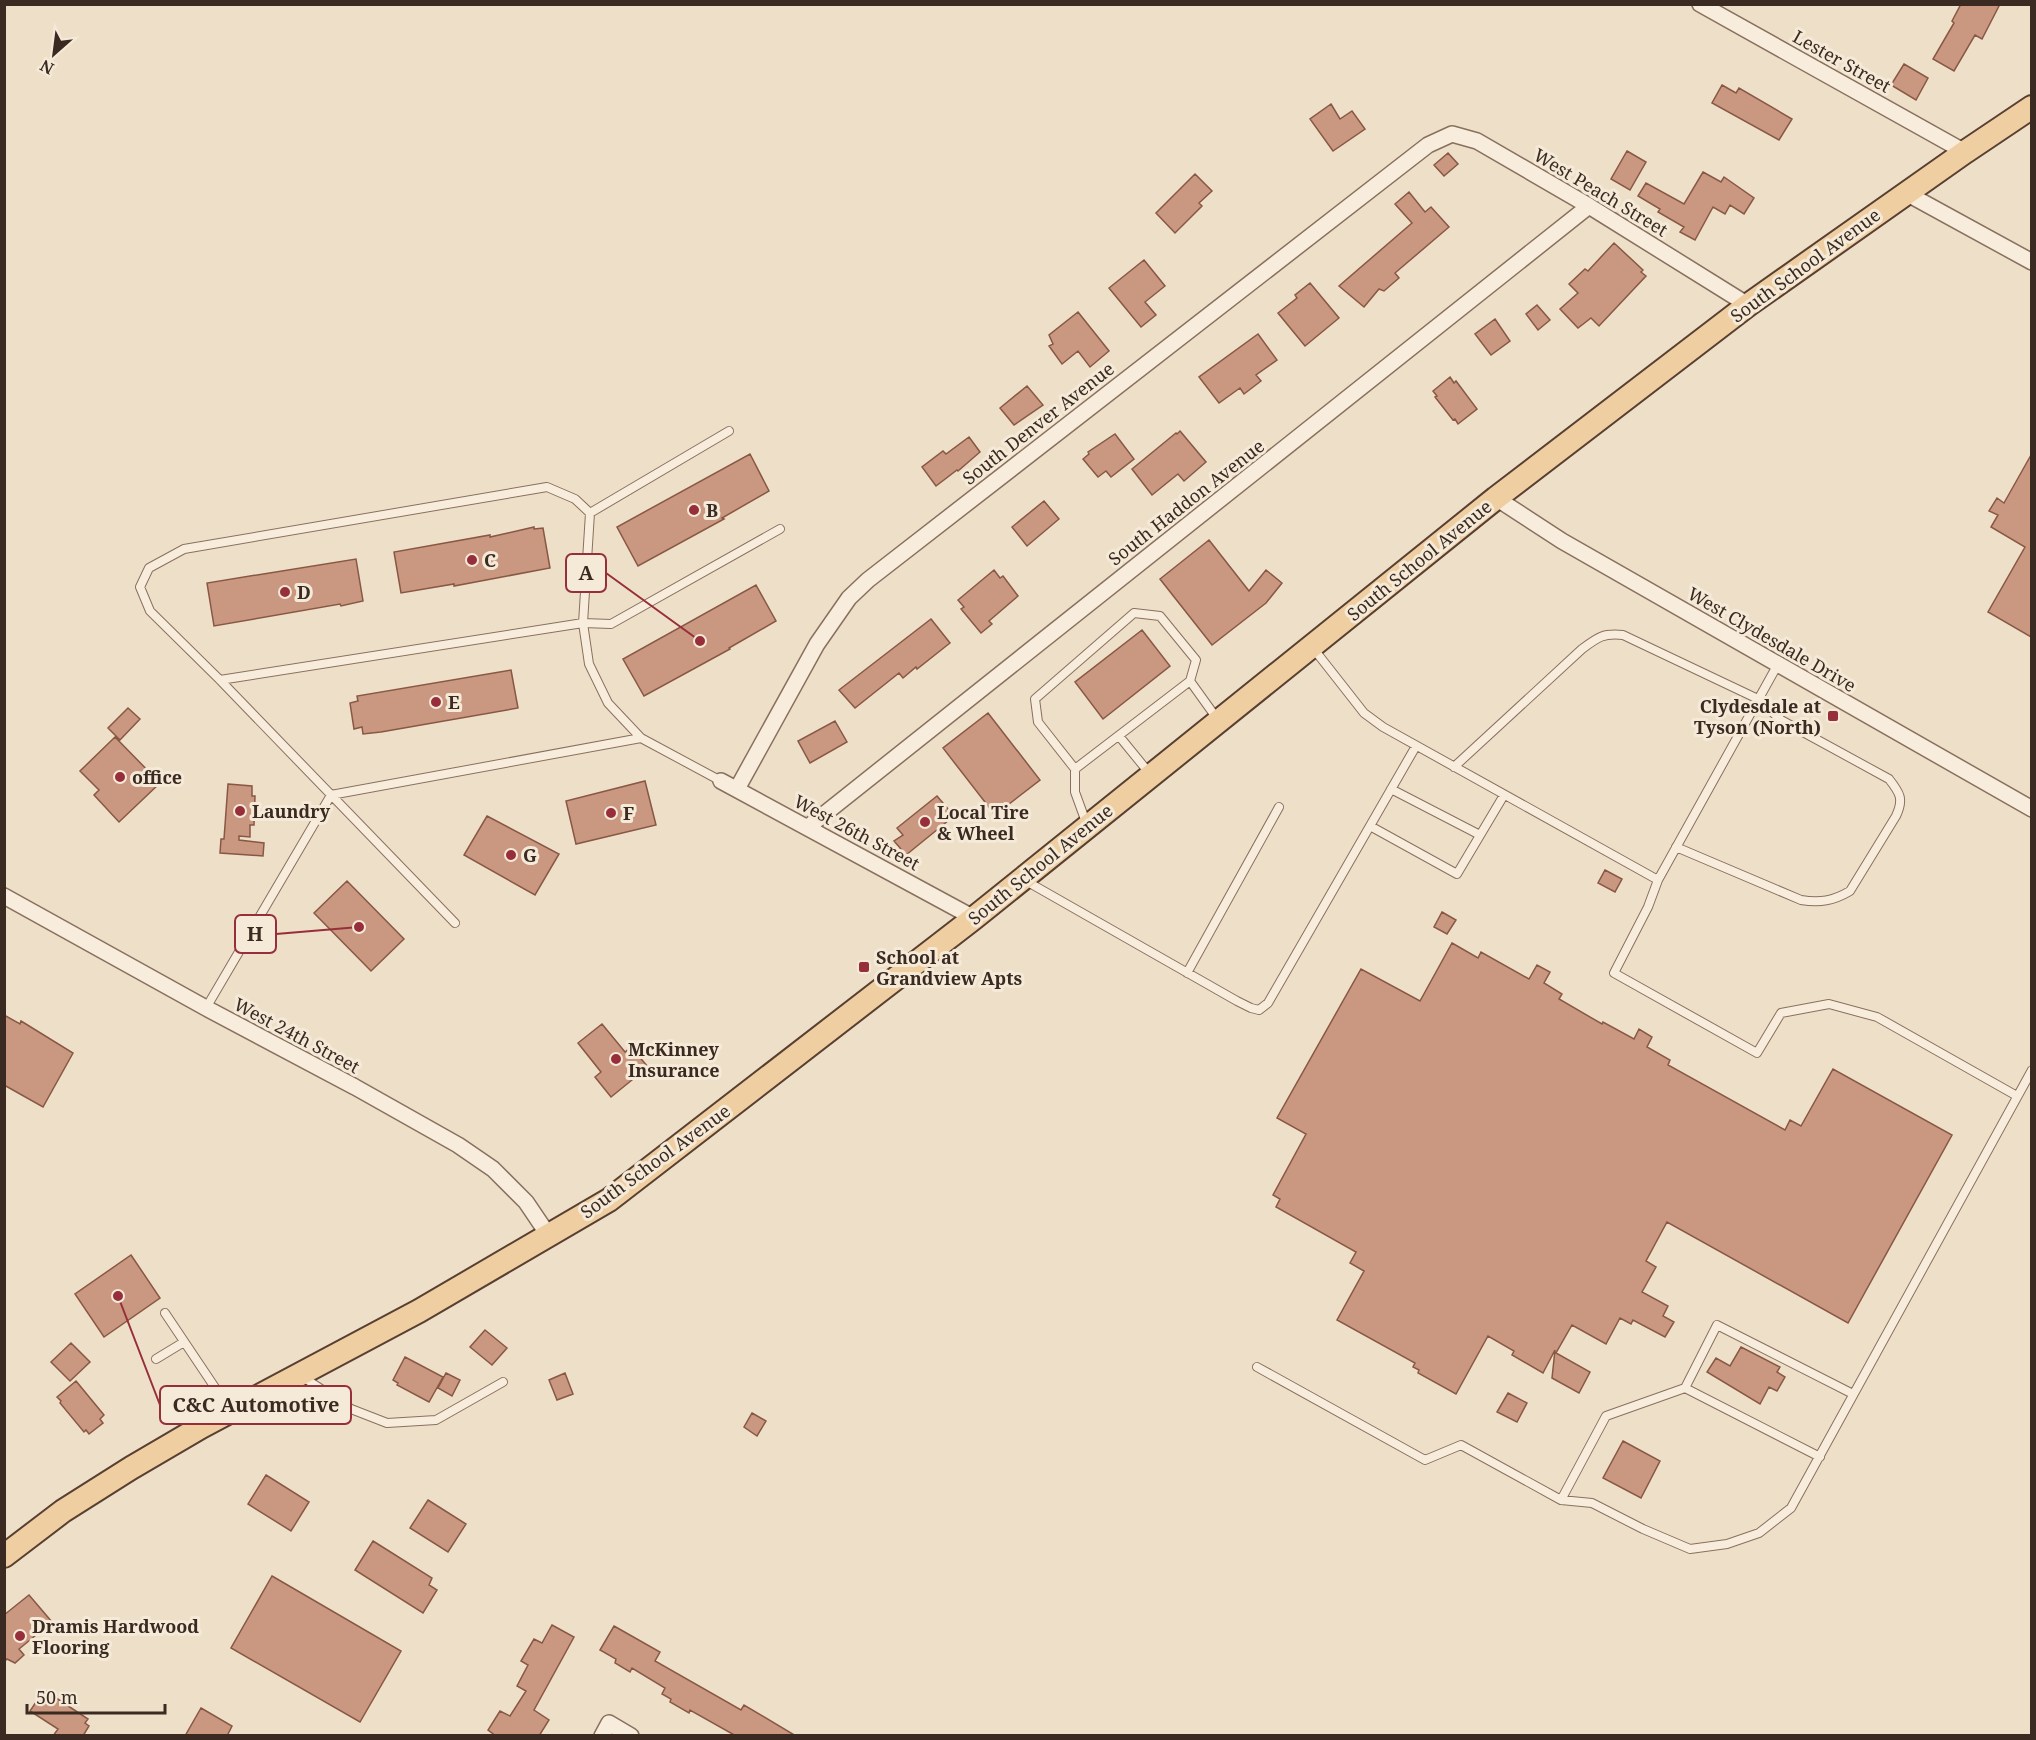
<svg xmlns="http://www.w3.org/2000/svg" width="2036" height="1740" font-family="'Noto Serif',serif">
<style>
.building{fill:#ca9780;stroke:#885844;stroke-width:1.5}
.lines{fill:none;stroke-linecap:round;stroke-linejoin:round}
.service-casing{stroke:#89705e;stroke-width:10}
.minor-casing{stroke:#89705e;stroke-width:18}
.primary-casing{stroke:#583f31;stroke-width:26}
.service{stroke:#f8eddc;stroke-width:8}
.minor{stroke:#f8eddc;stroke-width:15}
.primary{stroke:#efcfa2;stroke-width:22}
.poi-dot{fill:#972f3b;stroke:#f5ead8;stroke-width:2}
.labels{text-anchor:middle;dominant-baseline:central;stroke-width:6;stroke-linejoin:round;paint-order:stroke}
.street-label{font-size:18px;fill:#3a2a21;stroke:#f5ead8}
.poi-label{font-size:18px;font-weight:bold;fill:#3a2a21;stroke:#f5ead8;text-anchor:start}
.leader{fill:none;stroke:#972f3b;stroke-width:2}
.callout-dot{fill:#972f3b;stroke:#f5ead8;stroke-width:2}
.callout{fill:#f5ead8;stroke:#972f3b;stroke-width:2}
.callout-label{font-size:20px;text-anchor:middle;font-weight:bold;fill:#3a2a21}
</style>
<rect width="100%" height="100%" fill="#eedfc9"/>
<path class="building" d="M1961 4H2000L1982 39 1975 35 1954 71 1933 59 1954 23 1952 21Z
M1904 64 1928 78 1916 100 1891 85Z
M1722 85 1736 93 1739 88 1792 119 1779 140 1712 103Z
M1331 104 1340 119 1352 111 1365 129 1333 151 1310 119Z
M1627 151 1646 162 1630 190 1611 179Z
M1448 153 1458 164 1444 176 1434 165Z
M1703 172 1721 182 1724 177 1754 198 1744 214 1730 205 1725 214 1713 207 1695 240 1680 232 1684 227 1658 212 1660 209 1638 196 1646 183 1684 204Z
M1195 174 1212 191 1199 203 1202 206 1175 233 1156 213Z
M1409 192 1425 212 1431 207 1449 227 1395 273 1399 278 1384 291 1379 289 1364 307 1339 286 1412 223 1395 204Z
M1614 243 1643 270 1641 272 1646 276 1599 326 1591 318 1578 328 1560 309 1578 293 1569 284 1585 269 1588 271Z
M1144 260 1165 286 1145 302 1156 315 1141 327 1109 288Z
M1310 283 1339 318 1305 346 1278 313 1297 298 1295 295Z
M1537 305 1550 320 1538 330 1526 314Z
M1078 312 1109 351 1090 367 1078 351 1062 364 1049 346 1053 344 1049 335Z
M1495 319 1510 341 1491 355 1475 334Z
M1258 334 1277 360 1256 375 1261 381 1244 394 1240 388 1219 403 1199 377Z
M1450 377 1454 383 1456 381 1477 409 1458 424 1455 419 1453 420 1435 397 1437 396 1433 391Z
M1027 386 1043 405 1014 425 1000 408Z
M1180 431 1206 462 1184 481 1178 474 1152 495 1132 469 1176 433 1177 434Z
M1115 434 1134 459 1111 477 1106 471 1098 477 1083 459 1089 454 1088 452Z
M969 437 980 452 958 471 957 470 936 486 922 467 943 451 946 454Z
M750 454 769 491 722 518 724 519 638 566 617 527Z
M2031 455V637L1988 612 2025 547 1991 527 1998 515 1989 511 1997 498 2004 503Z
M1044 501 1059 519 1027 546 1012 527Z
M534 527V529L543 528 550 568 454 586V584L401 593 394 552 490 535V537Z
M1209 540 1249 591 1266 570 1282 583 1266 603 1212 645 1160 579Z
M356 559 363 601 341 606 340 604 214 626 207 583Z
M994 570 1000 578 1003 576 1018 596 989 621 992 624 981 633 961 609 964 607 958 600Z
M756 585 776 621 729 648 730 649 644 696 623 659Z
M931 619 950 643 917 669 916 667 903 678 899 673 855 708 839 690Z
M1142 630 1170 666 1103 719 1075 682Z
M511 670 518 708 381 732 363 734 362 727 354 729 350 703 358 701 357 696Z
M128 708 140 719 120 740 108 728Z
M988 713 1040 780 995 815 943 748Z
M835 721 847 742 810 763 798 741Z
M115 737 160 783 119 822 94 795 99 790 80 771Z
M645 781 656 825 576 844 566 801Z
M228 784 252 786V796H255L254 825H250V837L239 836V840L264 843 263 856 220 853 221 839H224Z
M937 796 954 816 906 855 894 841 903 835 897 828Z
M487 816 559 854 535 895 464 855Z
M1605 870 1622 879 1615 892 1598 883Z
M347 881 404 939 371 971 314 913Z
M1442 912 1456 920 1447 934 1434 927Z
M1452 943 1478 958 1481 952 1529 979 1537 965 1550 972 1544 983 1562 994 1559 999 1602 1024 1603 1022 1634 1039 1639 1029 1652 1037 1647 1047 1670 1060 1668 1065 1785 1130 1790 1120 1801 1126 1833 1069 1952 1135 1848 1323 1667 1222 1646 1261 1656 1267 1642 1292 1668 1306 1663 1316 1674 1322 1665 1337 1633 1320 1631 1324 1620 1318 1606 1344 1572 1325 1556 1353 1590 1372 1579 1393 1552 1378 1555 1350 1543 1373 1512 1355 1514 1351 1488 1336 1456 1394 1418 1373 1419 1370 1413 1367 1415 1363 1337 1320 1364 1271 1350 1263 1356 1252 1276 1207 1280 1199 1273 1195 1306 1134 1277 1118 1361 969 1420 1001Z
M4 1015 20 1024 21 1021 73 1053 43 1107 4 1085Z
M602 1024 625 1052 631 1047 648 1067 611 1097 595 1077 601 1072 578 1043Z
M131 1255 160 1298 104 1337 75 1294Z
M485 1330 507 1348 492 1365 470 1347Z
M71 1343 90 1362 70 1381 51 1362Z
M1741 1347 1780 1367 1777 1372 1785 1377 1777 1391 1769 1387 1760 1404 1707 1372 1716 1358 1730 1366Z
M405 1357 443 1377 429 1402 397 1385 398 1383 393 1380Z
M446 1373 460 1380 452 1396 438 1388Z
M565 1373 573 1394 557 1400 549 1380Z
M76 1381 104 1415 100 1419 103 1423 89 1434 86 1430 84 1432 60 1403 61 1401 57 1397Z
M1508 1393 1527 1403 1517 1422 1497 1412Z
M752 1413 766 1421 757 1436 744 1427Z
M1623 1441 1660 1461 1641 1498 1603 1478Z
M266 1475 309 1502 291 1531 248 1504Z
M428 1500 466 1524 448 1552 410 1528Z
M373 1541 432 1578 429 1585 437 1590 423 1613 355 1570Z
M272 1576 401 1651 360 1722 231 1648Z
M29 1595 52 1622 19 1649 24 1655 15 1663 7 1659 4 1662V1615Z
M552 1625 574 1637 534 1710 549 1720 539 1736H496L488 1730 500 1711 510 1716 526 1691 517 1686 528 1665 521 1661 534 1639 542 1643Z
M614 1626 660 1652 655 1661 741 1710 744 1705 796 1736H736L690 1710 689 1713 670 1702 671 1699 662 1694 665 1688 632 1668 630 1672 615 1663 616 1659 600 1650Z
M44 1690 88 1719 85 1723 89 1726 83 1736H53L58 1729 30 1711Z
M201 1708 232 1726 227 1736H185Z"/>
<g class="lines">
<defs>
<path id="service" d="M590 513 583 623 589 664 608 703 641 738
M1313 648 1364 713 1383 727 1658 880 1778 664
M220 680 583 623 611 624 780 529
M1119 736 1150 774
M1454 767 1582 649C1598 637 1603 633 1623 635L1758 699 1781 720 1889 779C1900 793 1904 799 1896 816L1850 891C1833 901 1820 903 1801 900L1676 847
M1075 769 1190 681
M1391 789 1480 835
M1087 825 1075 792V769L1038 722 1035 699 1134 613 1160 616 1196 660 1190 681 1218 720
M1370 826 1457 874 1504 795
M1658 880 1648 907 1614 973 1757 1053 1781 1013 1829 1004 1877 1017 2017 1096
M1026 881 1237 1001 1251 1008 1259 1010 1268 1003 1416 746
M455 923 220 680 150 611 140 587 149 568 184 549 547 487 575 499 590 513 729 431
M1187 973 1279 807
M206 1008 331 795 641 738 721 781
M165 1313 230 1410
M156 1359 184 1342
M1257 1367 1425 1460 1461 1445 1561 1500 1592 1503 1643 1529 1690 1549 1727 1544 1759 1533 1791 1508 2032 1070
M303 1377 351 1409 387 1423 436 1420 503 1382
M1685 1388 1717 1325 1853 1394
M1561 1500 1606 1416 1685 1388 1820 1457"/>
<path id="minor" d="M1700 4 1965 152
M1906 193 2032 262
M1496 498 1562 541 2032 809
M721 781 974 918
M737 789 817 644 849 598 868 580 1428 145 1452 134 1477 141 1589 206 1748 305
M808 827 1589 206
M4 896 206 1008 355 1087 458 1145 493 1169 526 1202 549 1236
M602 1736 609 1723 631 1736"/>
<path id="primary" d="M4 1556 63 1511 131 1468 201 1427 419 1311 609 1200 974 918 1496 498 1748 305 1965 152 2032 107"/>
</defs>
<use href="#service" class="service-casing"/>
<use href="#minor" class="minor-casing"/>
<use href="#primary" class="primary-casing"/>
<use href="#service" class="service"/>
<use href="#minor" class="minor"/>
<use href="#primary" class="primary"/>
</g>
<g class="poi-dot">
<circle cx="694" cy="510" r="6"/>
<circle cx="472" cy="560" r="6"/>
<circle cx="285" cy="592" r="6"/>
<circle cx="436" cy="702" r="6"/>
<rect x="1827" y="710" width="12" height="12" rx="3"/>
<circle cx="120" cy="777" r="6"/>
<circle cx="240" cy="811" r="6"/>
<circle cx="611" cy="813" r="6"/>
<circle cx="925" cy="822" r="6"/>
<circle cx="511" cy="855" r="6"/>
<rect x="858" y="961" width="12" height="12" rx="3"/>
<circle cx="616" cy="1059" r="6"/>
<circle cx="20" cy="1636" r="6"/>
</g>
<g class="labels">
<g class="street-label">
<text transform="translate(1842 61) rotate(29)">Lester Street</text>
<text transform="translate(1601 192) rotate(31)">West Peach Street</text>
<text transform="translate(1805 265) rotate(-36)">South School Avenue</text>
<text transform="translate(1038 423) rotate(-38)">South Denver Avenue</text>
<text transform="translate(1186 502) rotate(-38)">South Haddon Avenue</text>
<text transform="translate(1419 560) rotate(-39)">South School Avenue</text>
<text transform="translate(1772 639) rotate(30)">West Clydesdale Drive</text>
<text transform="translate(857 832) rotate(28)">West 26th Street</text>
<text transform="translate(1040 864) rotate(-39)">South School Avenue</text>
<text transform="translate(297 1035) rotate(28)">West 24th Street</text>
<text transform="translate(655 1161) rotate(-36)">South School Avenue</text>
</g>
<g class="poi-label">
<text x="706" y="510">B</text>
<text x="484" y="560">C</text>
<text x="297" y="592">D</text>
<text x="448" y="702">E</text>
<text x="1821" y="706" text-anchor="end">Clydesdale at<tspan x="1821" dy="21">Tyson (North)</tspan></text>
<text x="132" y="777">office</text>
<text x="252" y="811">Laundry</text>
<text x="937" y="812">Local Tire<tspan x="937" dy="21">&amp; Wheel</tspan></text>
<text x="623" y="813">F</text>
<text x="523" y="855">G</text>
<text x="876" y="957">School at<tspan x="876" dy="21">Grandview Apts</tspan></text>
<text x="628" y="1049">McKinney<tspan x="628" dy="21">Insurance</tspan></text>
<text x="32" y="1626">Dramis Hardwood<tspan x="32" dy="21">Flooring</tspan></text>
</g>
</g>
<path class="leader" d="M700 641L606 573M359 927L276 934M118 1296L160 1405"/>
<g class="callout-dot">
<circle cx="700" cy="641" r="6"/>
<circle cx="359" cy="927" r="6"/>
<circle cx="118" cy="1296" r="6"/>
</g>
<g class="callout">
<rect x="566" y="554" width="40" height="38" rx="6"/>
<rect x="235" y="915" width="41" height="38" rx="6"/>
<rect x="160" y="1386" width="191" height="38" rx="6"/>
</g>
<g class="callout-label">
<text x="586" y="580">A</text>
<text x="255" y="941">H</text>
<text x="256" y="1412">C&amp;C Automotive</text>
</g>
<rect width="2036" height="1740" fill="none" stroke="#3a2a21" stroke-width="12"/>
<g transform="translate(54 54) rotate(208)" stroke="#f5ead8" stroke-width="4.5" paint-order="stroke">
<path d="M0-4.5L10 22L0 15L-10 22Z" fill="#3a2a21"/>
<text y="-9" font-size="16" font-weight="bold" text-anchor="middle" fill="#3a2a21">N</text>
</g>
<path d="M27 1704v9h138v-9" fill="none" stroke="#3a2a21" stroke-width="3"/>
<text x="36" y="1704" font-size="18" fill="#3a2a21" stroke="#f5ead8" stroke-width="4.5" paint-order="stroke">50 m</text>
</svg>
